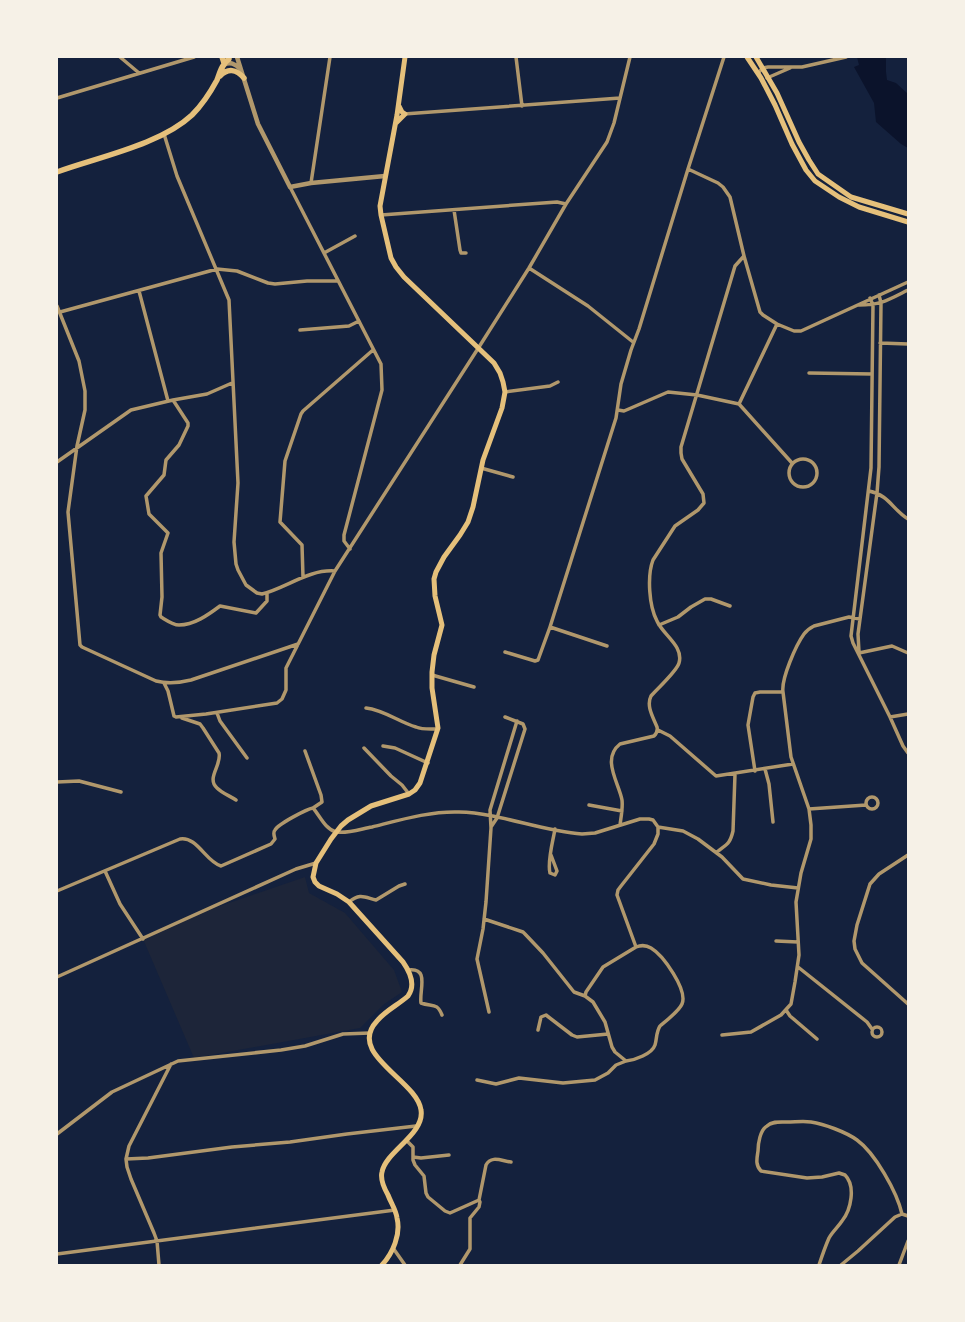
<svg xmlns="http://www.w3.org/2000/svg" width="965" height="1322" font-family="Commissioner,sans-serif">
<style>
.green{fill:#1d2539}
.water{fill:#0b132b}
.lines{fill:none;stroke-linecap:round;stroke-linejoin:round}
.minor{stroke:#b1986c;stroke-width:3.5}
.tertiary{stroke:#b1986c;stroke-width:4.5}
.secondary{stroke:#e5c07b;stroke-width:5}
.primary{stroke:#e5c07b;stroke-width:5.5}
</style>
<rect width="100%" height="100%" fill="#14213d"/>
<path class="green" d="M305 877 309 893 345 913 394 970 402 992 383 1005 360 1028 194 1058 143 939 188 917Z"/>
<path class="water" d="M857 57H886V72L887 80 896 83 907 93 908 148 901 144 876 122 874 103 854 67 859 65Z"/>
<g class="lines">
<path class="minor" d="M120 57 139 73
M516 57 522 106
M758 73 763 68 768 67H802L846 57
M767 78 790 68
M57 98 194 57
M404 114 620 98
M164 134 177 176 229 300 238 483 234 542 236 564 238 570 246 585 257 593 262 594C286 588 309 569 335 571
M688 169 718 183 723 187 730 197 744 256 760 312 763 315 777 324 794 331H801L908 282
M311 183 330 57
M290 187 381 364 382 390 344 535V541L350 549
M454 210 460 250 461 253H466
M381 215 557 202 566 204
M324 253 355 236
M529 268 588 306 633 342
M139 291 168 401
M870 298 873 305 871 468 851 636 853 643 890 717 903 746 908 753
M859 305C881 305 888 300 908 290
M57 306 79 361 85 391V410L77 446 68 512 80 645 82 647 156 681C168 684 179 683 191 680L298 644
M60 312 217 269 237 271 268 283 275 284 307 281H337
M300 330 349 326 359 321
M880 343 908 344
M809 373 872 374
M505 392 550 386 558 382
M173 400 188 423V426L179 445 166 460 164 475 146 496 149 514 168 533 161 553 162 597 160 615 161 617C166 620 173 625 179 625 194 625 208 615 220 606L256 613 267 601V593
M739 404 777 324
M618 410 624 411 668 392 697 395 739 404 792 463
M789 473a14 14 0 1 1 28 0a14 14 0 1 1-28 0Z
M57 462 131 410 173 400 207 394 232 383
M481 468 513 477
M869 491C889 495 893 510 908 519
M303 577 302 545 280 522 285 461 301 414 303 411 373 350
M659 625 678 617 691 607 705 599H711L730 606
M607 646 550 627 616 418 621 384 631 350 639 329 688 169 724 57
M505 652 535 661 538 660 550 627
M859 652 858 634 877 493 879 467 881 303 879 295
M859 653 892 646 908 653
M432 675 474 687
M164 683 168 691 174 716 176 717 206 714 277 703 282 699 286 690V668L335 571 479 347 529 268 566 204 607 142 614 123 630 57
M366 708C384 710 399 722 416 727 423 730 431 729 438 729
M217 713 220 721 247 758
M890 717 908 714
M182 718 200 724 203 728 219 753C222 765 206 778 217 788 222 793 230 796 236 800
M658 730 670 736 716 776 793 764
M383 746 395 748 428 763
M364 748 391 776 402 785 409 794
M305 751 321 795 322 802 313 808
M765 769 769 784 773 822
M755 771 748 725 753 697 755 693 760 692H783
M57 782 79 781 121 792
M866 803a6 6 0 1 1 12 0a6 6 0 1 1-12 0Z
M589 805 622 811
M809 809 866 805
M620 825C621 817 623 808 622 800 619 783 601 759 620 744L654 736C657 733 658 731 657 727 653 717 646 706 651 696 657 689 677 671 679 663 684 646 663 635 657 621 649 606 647 576 653 560L675 526 698 510 704 503 703 494 682 459 681 453V447L735 266 744 256
M491 827 497 818 525 729 523 724 505 717
M717 852C727 844 730 844 733 831L735 774
M551 855 557 871 555 875 550 873C547 862 553 841 555 829
M908 855 879 874 870 884 857 925 854 941 855 949 862 963 908 1004
M105 871 120 904 143 939
M57 891 180 839C197 836 206 862 221 866L271 844 275 839C274 836 273 832 275 830 278 824 307 809 313 808 320 816 325 829 336 832 347 834 361 829 372 827 400 820 430 811 459 812 500 813 540 831 582 834L595 833 640 819H649L653 820 658 827 683 831 698 839 722 857 743 879 771 885 798 888
M349 902C360 893 364 897 376 900L399 886 405 884
M484 919 523 932 525 934 543 953 574 992 585 996 593 1002 605 1022 612 1047 615 1052 626 1061C635 1060 652 1054 655 1045 657 1039 656 1032 660 1026 666 1021 679 1011 682 1004 688 990 663 955 651 948 646 945 641 945 636 947L617 895 618 890 621 886 654 844 658 834V827
M776 941 798 942
M798 967 867 1022 872 1029
M408 970C430 967 419 990 421 1003 432 1007 437 1002 442 1015
M57 977 296 869 316 863
M585 996 586 992 603 967 636 947
M786 1010 790 1016 817 1039
M489 1012 477 959 483 929 486 902 491 828 490 810 517 721
M872 1032a5 5 0 1 1 10 0a5 5 0 1 1-10 0Z
M538 1030 541 1017 546 1015 572 1035 577 1037 608 1034
M722 1035 751 1032 781 1015 791 1004 795 982 799 955 796 902 801 873 811 839V825L809 809 791 757 783 692C781 679 796 645 804 634 807 630 810 628 814 626L849 617 860 619
M477 1080 496 1084 519 1078 563 1083 595 1080 608 1073 616 1065 626 1061
M57 1134 112 1092 178 1061 281 1050 305 1046 343 1034 370 1033
M406 1140 413 1147V1160L415 1165 424 1176 426 1193 428 1197 445 1211 450 1213 479 1200 480 1202 479 1207 470 1218V1249L460 1265
M413 1157 421 1158 449 1155
M126 1159 148 1158 232 1147 290 1142 347 1134 416 1126
M479 1200 486 1165C491 1155 502 1161 511 1162
M393 1248 405 1265
M57 1254 395 1210
M159 1265 157 1241 154 1233 131 1179 127 1167 126 1159 129 1146 171 1064
M819 1265C822 1256 825 1247 829 1238 832 1232 838 1227 842 1221 851 1210 856 1186 845 1175L839 1173 822 1177 807 1178 761 1171C755 1165 757 1158 758 1151 758 1144 760 1130 767 1126 772 1121 780 1122 787 1122 795 1122 804 1121 811 1122 824 1124 846 1132 857 1140 875 1153 897 1192 902 1214
M841 1265 858 1251 895 1217 902 1214 908 1216
M899 1265 908 1241"/>
<path class="tertiary" d="M237 57 258 124 290 187 311 183 385 176
M224 65C229 61 236 64 240 69"/>
<path class="secondary" d="M747 57 761 78 775 105 792 144 806 170 815 181 839 197 859 207 908 222
M756 57 777 93 799 142 809 160 818 174 851 197 908 214
M396 123 405 114 402 112 399 106
M382 1265C393 1253 401 1234 397 1218 396 1210 391 1203 388 1195 384 1188 380 1180 382 1172 386 1151 425 1134 421 1110 417 1080 346 1054 377 1021 385 1011 398 1005 408 996 416 985 410 972 403 962L349 902 337 894 319 886 315 882 313 877 316 863 331 839 341 826 348 820 371 806 409 794 415 790 420 783 438 728 432 688V672L434 655 442 625 435 596 434 579 436 572 444 557 460 535 468 522 473 507 483 460 502 408 505 392 503 382 500 373 494 363 404 277 396 267 391 258 381 215 380 206 397 115 405 57"/>
<path class="primary" d="M222 57 224 63
M220 76C228 68 236 69 244 78
M57 172C98 157 160 145 192 115 202 105 210 93 217 80 220 72 222 64 229 59V57"/>
</g>
<rect width="965" height="1322" fill="none" stroke="#f6f1e7" stroke-width="116"/>
</svg>
